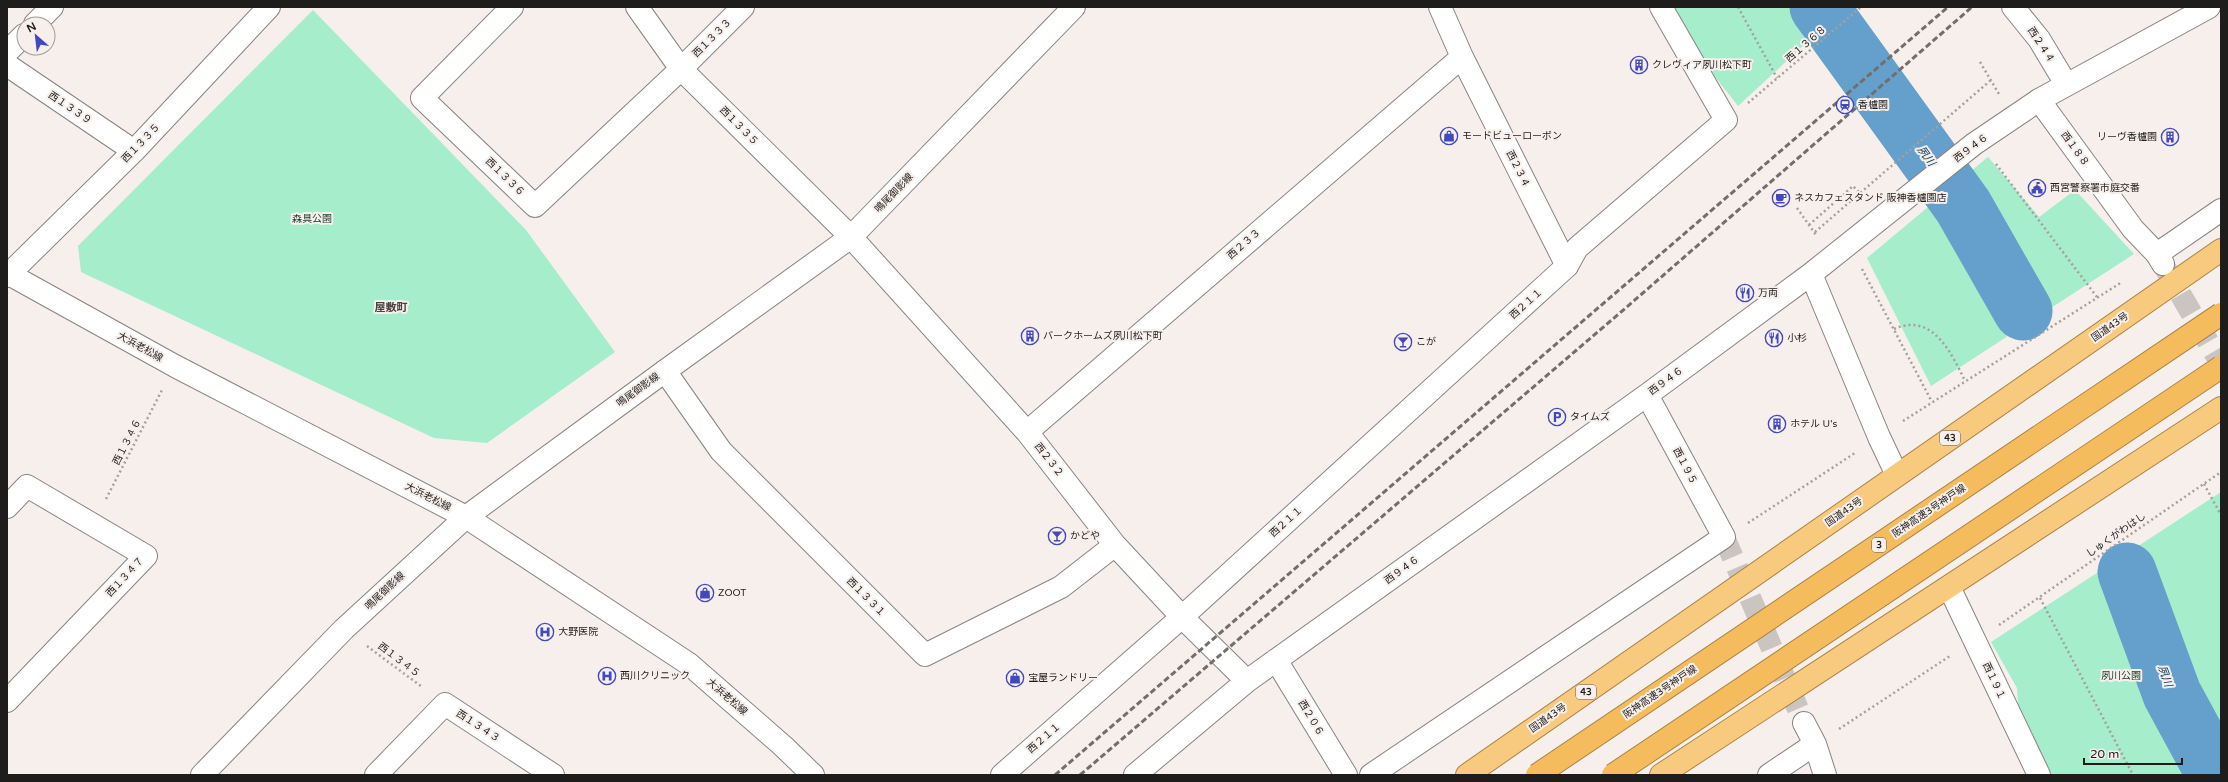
<svg xmlns="http://www.w3.org/2000/svg" width="2228" height="782" font-family="'Varela Round','Noto Sans JP',sans-serif">
<style>
.green{fill:#a5edcb}
.lines{fill:none;stroke-linecap:round;stroke-linejoin:round}
.river{stroke:#65a0cd;stroke-width:59}
.minor-tunnel{stroke:#cbc5c2;stroke-width:22;stroke-dasharray:22 11;stroke-linecap:butt}
.pedestrian-casing{stroke:#8a8481;stroke-width:24}
.minor-casing{stroke:#8a8481;stroke-width:24}
.tertiary-casing{stroke:#8a8481;stroke-width:24}
.trunk-casing{stroke:#aa8446;stroke-width:24}
.path{stroke:#a5a09d;stroke-width:2.5;stroke-dasharray:2 3;stroke-linecap:butt}
.pedestrian{stroke:#fff;stroke-width:22}
.minor{stroke:#fff;stroke-width:22}
.tertiary{stroke:#fff;stroke-width:22}
.trunk{stroke:#f7ca7e;stroke-width:22}
.rail{stroke:#726e6c;stroke-width:3;stroke-dasharray:6 3;stroke-linecap:butt}
.motorway-bridge-casing{stroke:#aa8446;stroke-width:24;stroke-linecap:butt}
.motorway-bridge{stroke:#f5bc5d;stroke-width:22}
.labels{text-anchor:middle;dominant-baseline:central;stroke-width:4;stroke-linejoin:round;paint-order:stroke}
.shield{fill:#f6efeb;stroke:#605c5a;stroke-width:1}
.shield-label{font-size:9px;font-weight:bold;fill:#1f1d1c}
.street-label{font-size:10px;fill:#1f1d1c;stroke:#f6efeb}
.poi-label{font-size:10px;fill:#1f1d1c;stroke:#f6efeb;text-anchor:start}
.park-label{font-size:10px;fill:#16392a;stroke:#f6efeb}
.water-label{font-size:11px;font-style:italic;fill:#023452;stroke:#f6efeb}
.neighbourhood-label{font-size:11px;font-weight:bold;fill:#47413f;stroke:#f6efeb}
</style>
<rect width="100%" height="100%" fill="#f6efeb"/>
<path class="green" d="M1673 7H1845L1738 106 1716 78Z
M313 10 526 230 615 352 487 443 434 438 81 272 78 246Z
M1988 157 2039 217 2075 190 2134 254 1931 386 1867 258Z
M2221 492V775H2045L2019 721 2017 688 1991 642Z"/>
<g class="lines">
<path class="river" d="M1819 7 1963 206 2023 311
M2127 572 2172 694 2216 775"/>
<path class="minor-tunnel" d="M2164 266 2221 364
M1724 537 1804 723"/>
<defs>
<path id="pedestrian" d="M1567 266 1577 248 1726 120 1661 7"/>
<path id="minor" d="M512 7 422 98 535 206 681 69 743 7
M637 7 681 69 851 237 1027 432 1115 545 1182 617 1247 681
M2013 7 2039 39 2066 84
M35 24 52 7
M7 52 24 35
M7 65 134 151
M2163 264 2157 254 2221 210
M1811 274 1879 437 1897 475
M7 276 134 151 269 7
M665 371 721 451 925 655 1061 587 1115 545
M1027 432 1462 57
M7 507 27 486 146 556 7 701
M1949 587 2039 775
M1276 660 1346 775
M1804 723 1815 744 1825 775
M376 775 445 704 553 775
M1002 775 1182 617 1567 266 1462 57 1440 7
M1135 775 1247 681 1647 395 1811 274 1974 144 2039 100 2209 7
M1371 775 1724 537 1647 395
M1769 775 1815 744"/>
<path id="tertiary" d="M2039 100 2133 229 2157 254
M7 273 175 366 466 517 689 664 783 746 813 775
M202 775 344 629 466 517 665 371 851 237 1074 7"/>
<path id="trunk" d="M1467 775 2221 250
M1661 775 2221 408"/>
</defs>
<use href="#pedestrian" class="pedestrian-casing"/>
<use href="#minor" class="minor-casing"/>
<use href="#tertiary" class="tertiary-casing"/>
<use href="#trunk" class="trunk-casing"/>
<path class="path" d="M1738 7 1777 78
M1980 62 1999 94
M1748 103 1861 7
M1996 164 2097 297
M1797 208 1816 235
M1809 225 1853 186 1860 193
M1815 232 1991 80
M1862 269 1932 402
M1894 329C1932 312 1951 352 1965 381
M1903 421 2122 282
M2204 484 2221 515
M106 499 162 390
M1748 523 1855 453
M2040 598 2133 775
M1999 625 2221 472
M367 646 422 687
M1839 729 1950 656"/>
<use href="#pedestrian" class="pedestrian"/>
<use href="#minor" class="minor"/>
<use href="#tertiary" class="tertiary"/>
<use href="#trunk" class="trunk"/>
<path class="rail" d="M1055 775 1948 7
M1080 775 1621 312 1972 7"/>
<defs>
<path id="motorway-bridge" d="M1537 775 2221 314
M1613 775 2221 367"/>
</defs>
<use href="#motorway-bridge" class="motorway-bridge-casing"/>
<use href="#motorway-bridge" class="motorway-bridge"/>
</g>
<defs>
<symbol id="building-ring" viewBox="-11 -11 22 22"><circle r="9.5" fill="#f6efeb" stroke="#4249be" stroke-width="1.5"/><path d="M-4-6H4V6H1V3H-1V6H-4ZM-2.5-4.3h1.7v1.8h-1.7ZM.8-4.3h1.7v1.8H.8ZM-2.5-1h1.7V.8h-1.7ZM.8-1h1.7V.8H.8Z" fill="#4249be"/></symbol>
<symbol id="station-ring" viewBox="-11 -11 22 22"><circle r="9.5" fill="#f6efeb" stroke="#4249be" stroke-width="1.5"/><path d="M-3-6H3Q5-6 5-4V2Q5 4 3 4L4.5 6H3L1.5 4h-3L-3 6H-4.5L-3 4Q-5 4-5 2V-4Q-5-6-3-6ZM-3.5-4v3h7v-3ZM-3.5 1v1.5H-2V1ZM2 1v1.5H3.5V1Z" fill="#4249be"/></symbol>
<symbol id="shop-ring" viewBox="-11 -11 22 22"><circle r="9.5" fill="#f6efeb" stroke="#4249be" stroke-width="1.5"/><path d="M-5-2.5h2.3a2.7 3.5 0 0 1 5.4 0H5L5.5 6h-11ZM-1.5-2.5h3a1.5 2.3 0 0 0-3 0Z" fill="#4249be"/></symbol>
<symbol id="civic-ring" viewBox="-11 -11 22 22"><circle r="9.5" fill="#f6efeb" stroke="#4249be" stroke-width="1.5"/><path d="M-.6-6.5H3V-4.5H.6V-3L4-1V1h2V6H-6V1h2V-1L-.6-3ZM-1.2 2.5V6h2.4V2.5Z" fill="#4249be"/></symbol>
<symbol id="cafe-ring" viewBox="-11 -11 22 22"><circle r="9.5" fill="#f6efeb" stroke="#4249be" stroke-width="1.5"/><path d="M-5.5-4.5H6V0H3Q3 3.5 0 3.5H-2.5Q-5.5 3.5-5.5 0ZM3-3.2v2h1.7v-2ZM-6 4.5H4V6H-6Z" fill="#4249be"/></symbol>
<symbol id="restaurant-ring" viewBox="-11 -11 22 22"><circle r="9.5" fill="#f6efeb" stroke="#4249be" stroke-width="1.5"/><path d="M-5-6h1v4h1v-4h1v4h1v-4h1v5L-1.5 .5V6h-2V.5L-5-1ZM5-6V6H3V1.5H1.5Q1.5-4 5-6Z" fill="#4249be"/></symbol>
<symbol id="bar-ring" viewBox="-11 -11 22 22"><circle r="9.5" fill="#f6efeb" stroke="#4249be" stroke-width="1.5"/><path d="M-6-5H6L.8 .8V4.5H3.5V6h-7V4.5H-.8V.8Z" fill="#4249be"/></symbol>
<symbol id="parking-ring" viewBox="-11 -11 22 22"><circle r="9.5" fill="#f6efeb" stroke="#4249be" stroke-width="1.5"/><path d="M-3.5-5.5H1a3.5 3.5 0 0 1 0 7H-1V5.5H-3.5ZM-1-3.4V-.6H.8a1.4 1.4 0 0 0 0-2.8Z" fill="#4249be"/></symbol>
<symbol id="hospital-ring" viewBox="-11 -11 22 22"><circle r="9.5" fill="#f6efeb" stroke="#4249be" stroke-width="1.5"/><path d="M-5-5h3v3.5h4V-5h3V5h-3V1.5h-4V5h-3Z" fill="#4249be"/></symbol>
</defs>
<g fill-rule="evenodd">
<use href="#building-ring" x="1629" y="55" width="20" height="20"/>
<use href="#station-ring" x="1835" y="95" width="20" height="20"/>
<use href="#shop-ring" x="1439" y="126" width="20" height="20"/>
<use href="#building-ring" x="2160" y="127" width="20" height="20"/>
<use href="#civic-ring" x="2027" y="178" width="20" height="20"/>
<use href="#cafe-ring" x="1771" y="188" width="20" height="20"/>
<use href="#restaurant-ring" x="1735" y="283" width="20" height="20"/>
<use href="#building-ring" x="1020" y="326" width="20" height="20"/>
<use href="#restaurant-ring" x="1764" y="328" width="20" height="20"/>
<use href="#bar-ring" x="1393" y="332" width="20" height="20"/>
<use href="#parking-ring" x="1547" y="407" width="20" height="20"/>
<use href="#building-ring" x="1767" y="414" width="20" height="20"/>
<use href="#bar-ring" x="1047" y="526" width="20" height="20"/>
<use href="#shop-ring" x="695" y="583" width="20" height="20"/>
<use href="#hospital-ring" x="535" y="622" width="20" height="20"/>
<use href="#hospital-ring" x="597" y="666" width="20" height="20"/>
<use href="#shop-ring" x="1005" y="668" width="20" height="20"/>
</g>
<g class="labels">
<g class="shield">
<rect x="1940" y="431" width="20" height="14" rx="3"/>
<rect x="1872" y="538" width="14" height="14" rx="3"/>
<rect x="1576" y="685" width="20" height="14" rx="3"/>
</g>
<g class="shield-label">
<text x="1950" y="438">43</text>
<text x="1879" y="545">3</text>
<text x="1586" y="692">43</text>
</g>
<g class="street-label">
<text transform="translate(712 38) rotate(-45)">西１３３３</text>
<text transform="translate(1806 44) rotate(-41)">西１３６８</text>
<text transform="translate(2041 45) rotate(57)">西２４４</text>
<text transform="translate(70 108) rotate(34)">西１３３９</text>
<text transform="translate(739 126) rotate(45)">西１３３５</text>
<text transform="translate(141 143) rotate(-46)">西１３３５</text>
<text transform="translate(1971 148) rotate(-37)">西９４６</text>
<text transform="translate(2075 149) rotate(54)">西１８８</text>
<text transform="translate(1518 169) rotate(63)">西２３４</text>
<text transform="translate(505 177) rotate(44)">西１３３６</text>
<text transform="translate(894 193) rotate(-46)">鳴尾御影線</text>
<text transform="translate(1244 244) rotate(-41)">西２３３</text>
<text transform="translate(1526 304) rotate(-42)">西２１１</text>
<text transform="translate(2110 327) rotate(-35)">国道43号</text>
<text transform="translate(140 347) rotate(29)">大浜老松線</text>
<text transform="translate(1666 381) rotate(-36)">西９４６</text>
<text transform="translate(638 390) rotate(-36)">鳴尾御影線</text>
<text transform="translate(127 442) rotate(-63)">西１３４６</text>
<text transform="translate(1049 460) rotate(52)">西２３２</text>
<text transform="translate(1685 466) rotate(62)">西１９５</text>
<text transform="translate(428 497) rotate(27)">大浜老松線</text>
<text transform="translate(1929 511) rotate(-34)">阪神高速3号神戸線</text>
<text transform="translate(1844 512) rotate(-35)">国道43号</text>
<text transform="translate(1286 522) rotate(-42)">西２１１</text>
<text transform="translate(2116 535) rotate(-35)">しゅくがわはし</text>
<text transform="translate(1402 570) rotate(-36)">西９４６</text>
<text transform="translate(125 577) rotate(-47)">西１３４７</text>
<text transform="translate(385 591) rotate(-43)">鳴尾御影線</text>
<text transform="translate(866 597) rotate(45)">西１３３１</text>
<text transform="translate(399 660) rotate(37)">西１３４５</text>
<text transform="translate(1994 681) rotate(65)">西１９１</text>
<text transform="translate(1660 692) rotate(-34)">阪神高速3号神戸線</text>
<text transform="translate(727 697) rotate(41)">大浜老松線</text>
<text transform="translate(1311 718) rotate(59)">西２０６</text>
<text transform="translate(1548 718) rotate(-35)">国道43号</text>
<text transform="translate(478 726) rotate(33)">西１３４３</text>
<text transform="translate(1044 738) rotate(-41)">西２１１</text>
</g>
<g class="poi-label">
<text x="1652" y="65">クレヴィア夙川松下町</text>
<text x="1858" y="105">香櫨園</text>
<text x="1462" y="136">モードビューローボン</text>
<text x="2157" y="137" text-anchor="end">リーヴ香櫨園</text>
<text x="2050" y="188">西宮警察署市庭交番</text>
<text x="1794" y="198">ネスカフェスタンド 阪神香櫨園店</text>
<text x="1758" y="293">万両</text>
<text x="1043" y="336">パークホームズ夙川松下町</text>
<text x="1787" y="338">小杉</text>
<text x="1416" y="342">こが</text>
<text x="1570" y="417">タイムズ</text>
<text x="1790" y="424">ホテル U's</text>
<text x="1070" y="536">かどや</text>
<text x="718" y="593">ZOOT</text>
<text x="558" y="632">大野医院</text>
<text x="620" y="676">西川クリニック</text>
<text x="1028" y="678">宝屋ランドリー</text>
</g>
<g class="park-label">
<text x="312" y="219">森具公園</text>
<text x="2121" y="676">夙川公園</text>
</g>
<g class="water-label">
<text transform="translate(1926 156) rotate(54)">夙川</text>
<text transform="translate(2165 676) rotate(70)">夙川</text>
</g>
<g class="neighbourhood-label">
<text x="391" y="307">屋敷町</text>
</g>
</g>
<rect width="2228" height="782" fill="none" stroke="#1f1d1c" stroke-width="16"/>
<g transform="translate(36 36) rotate(332)"><circle r="19" fill="#f6efeb" stroke="#a09b98"/>
<path d="M0-3L7 15L0 10L-7 15Z" fill="#4249be"/>
<text y="-6" font-size="11" font-weight="bold" text-anchor="middle" fill="#1f1d1c">N</text>
</g>
<path d="M2084 758v6h98v-6" fill="none" stroke="#1f1d1c" stroke-width="2"/>
<text x="2090" y="758" font-size="12" fill="#1f1d1c" stroke="#f6efeb" stroke-width="3" paint-order="stroke">20 m</text>
</svg>
